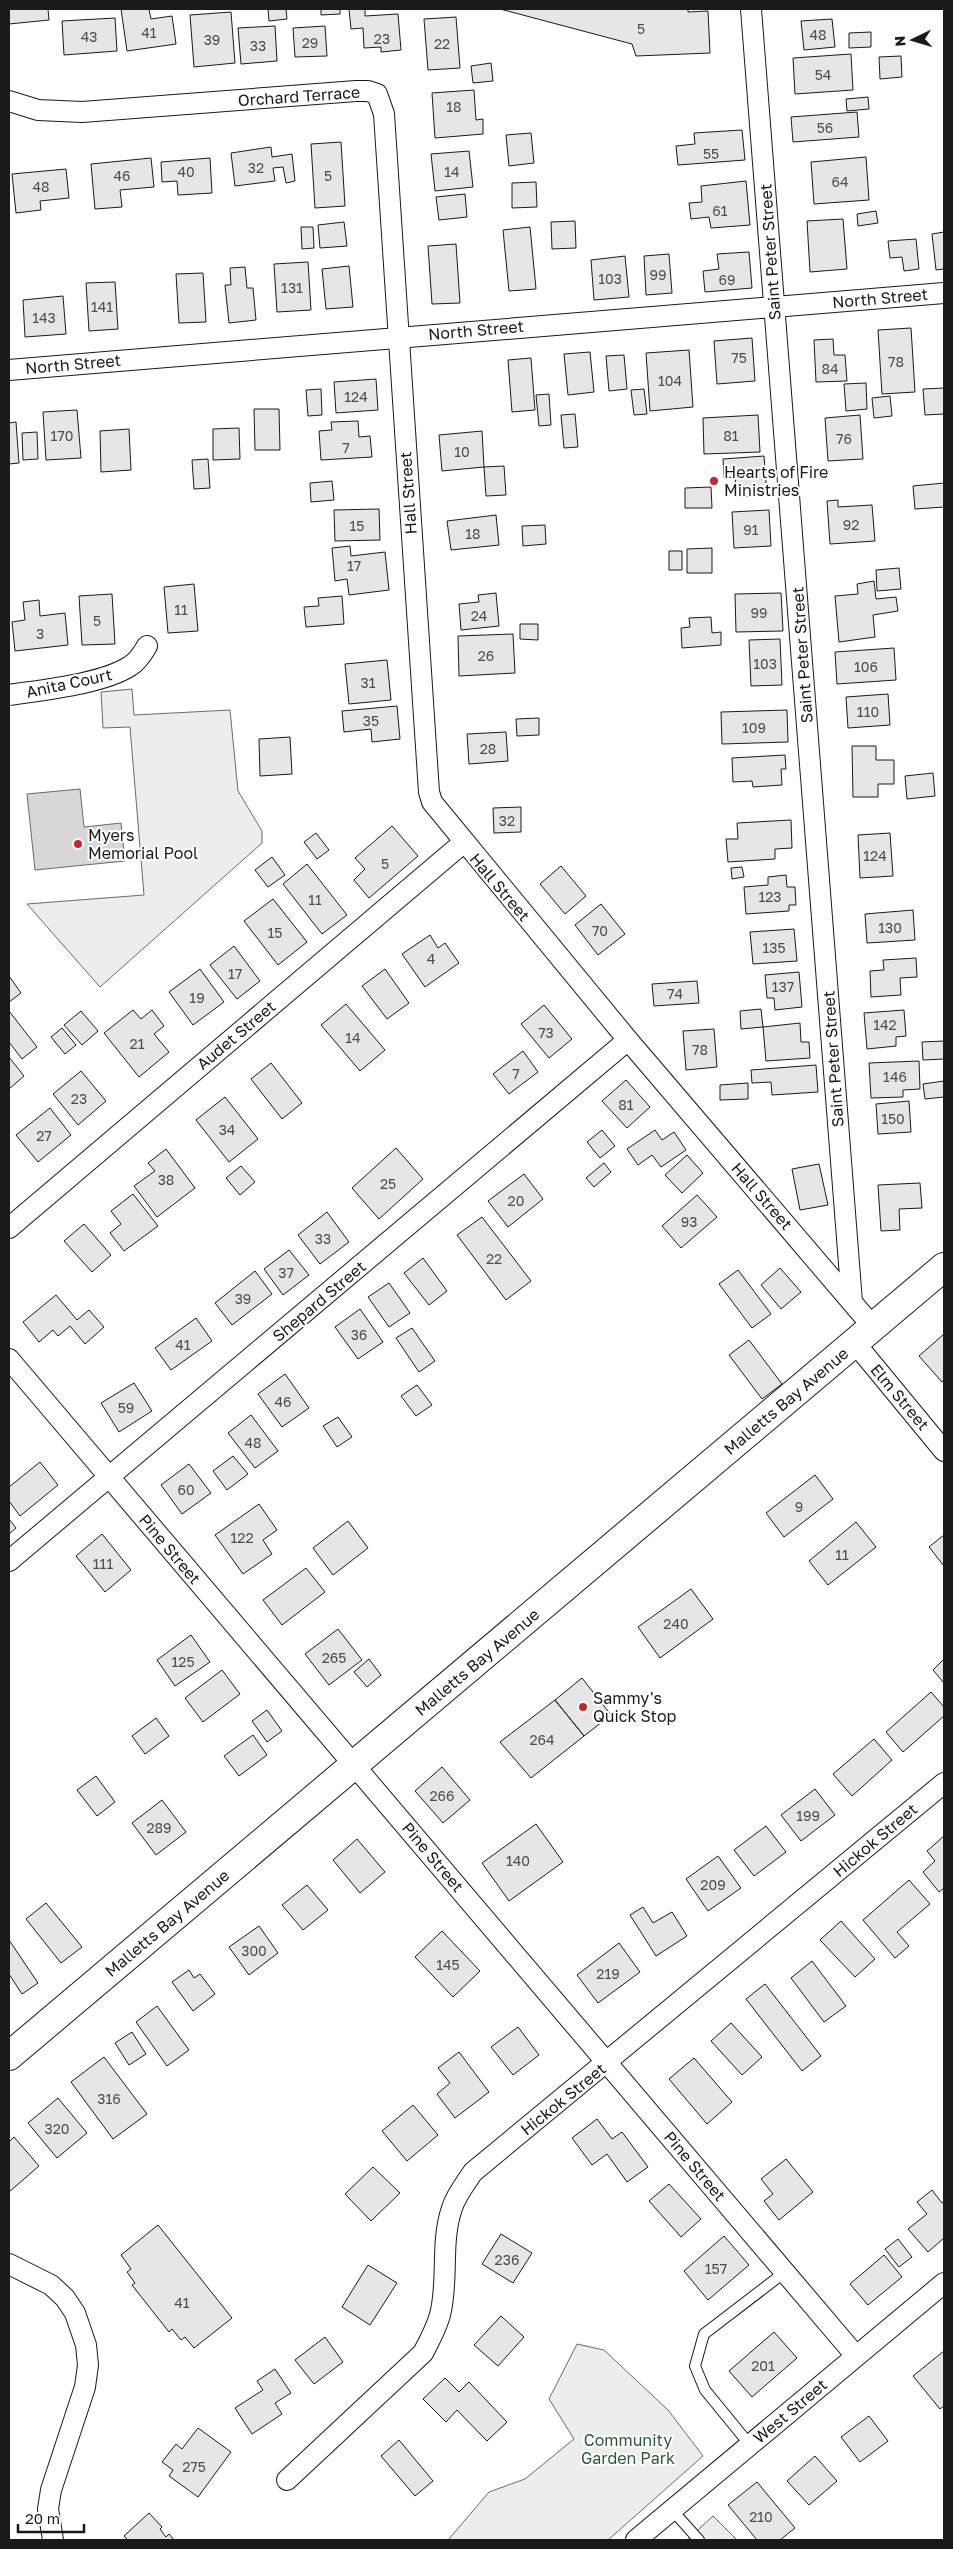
<svg xmlns="http://www.w3.org/2000/svg" width="953" height="2549" font-family="'Golos Text',sans-serif">
<style>
.built{fill:#ededed;stroke:#6a6a6a}
.water{fill:#d7d7d7;stroke:#6a6a6a}
.building{fill:#e6e6e6;stroke:#1a1a1a}
.lines{fill:none;stroke-linecap:round;stroke-linejoin:round}
.lane-casing{stroke:#1a1a1a;stroke-width:12}
.street-casing{stroke:#1a1a1a;stroke-width:22}
.secondary-casing{stroke:#1a1a1a;stroke-width:30}
.lane{stroke:#fff;stroke-width:10}
.street{stroke:#fff;stroke-width:20}
.secondary{stroke:#fff;stroke-width:28}
.poi-dot{fill:#c62828;stroke:#fff;stroke-width:2}
.labels{text-anchor:middle;dominant-baseline:central;stroke-width:4;stroke-linejoin:round;paint-order:stroke}
.number-label{font-size:14px;fill:#4d4d4d}
.street-label{font-size:16px;fill:#1a1a1a;stroke:#fff}
.poi-label{font-size:16px;fill:#1a1a1a;stroke:#fff;text-anchor:start}
.park-label{font-size:16px;fill:#2b5a34;stroke:#fff}
</style>
<rect width="100%" height="100%" fill="#fff"/>
<path class="built" d="M132 689 134 715 230 710 238 791 262 831V843L100 987 27 904 144 895 130 727 103 728 101 692Z
M577 2344 604 2350 668 2410 703 2456 608 2540H448L489 2492 525 2479 574 2439 549 2399Z
M713 2516 737 2540H687Z"/>
<path class="water" d="M80 789 84 827 121 823 125 861 35 870 27 794Z"/>
<path class="building" d="M9 9H48L49 20 9 24Z
M121 9H149L151 19 172 16 176 44 127 51Z
M268 9H286L287 19 269 21Z
M321 9H340V14L321 15Z
M349 9H365V16L398 14 401 50 381 52V47L364 48 363 28 351 29Z
M500 9H688V12L708 11 710 53 636 56 632 44Z
M231 12 235 63 194 67 190 15Z
M456 17 460 68 428 70 424 19Z
M115 18 117 51 64 55 62 21Z
M832 19 835 47 804 50 801 21Z
M275 26 277 61 241 64 238 28Z
M325 26 327 56 295 57 293 28Z
M871 32V47L849 48V33Z
M851 54 853 90 795 94 793 58Z
M901 56 902 77 880 79 879 57Z
M491 63 493 81 473 83 471 66Z
M474 90 476 120 483 119V134L435 138 432 93Z
M868 97 869 109 847 111 846 99Z
M857 112 859 137 793 142 791 117Z
M742 130 745 160 678 165 676 146 695 144 694 133Z
M531 133 534 163 509 166 506 135Z
M341 142 345 206 315 208 311 144Z
M271 147 272 157 292 154 295 181 286 183 283 167 273 168 275 181 235 186 231 153Z
M469 151 473 187 435 191 431 154Z
M866 157 869 200 814 204 811 162Z
M151 158 154 187 120 190 122 207 95 209 91 164Z
M210 158 212 193 178 195 177 181 162 182 161 162Z
M66 169 69 198 40 201 41 210 16 213 12 174Z
M746 181 750 225 711 228 709 217 691 219 689 203 702 202 701 186Z
M536 182 537 207 512 208V183Z
M465 194 467 217 439 220 436 197Z
M876 211 878 223 858 226 857 214Z
M843 219 847 269 810 272 807 221Z
M575 221 576 248 552 249 551 222Z
M344 222 347 246 320 248 318 225Z
M301 227H313L314 248 302 249Z
M530 227 536 289 509 291 503 230Z
M944 232V269L936 270 932 234Z
M916 239 919 269 904 271 902 257 890 258 888 241Z
M456 244 460 303 432 304 428 246Z
M749 252 752 288 705 292 703 271 719 269 717 254Z
M669 254 672 293 646 295 644 256Z
M625 256 629 297 594 300 591 260Z
M308 262 311 310 277 312 274 264Z
M349 266 353 307 326 309 322 269Z
M245 267 247 288H253L256 320 229 323 225 285H231L230 268Z
M203 273 206 322 179 323 176 274Z
M115 282 118 329 89 331 86 283Z
M63 296 66 334 25 337 23 300Z
M911 328 915 392 882 394 878 330Z
M752 338 755 381 717 384 714 341Z
M833 339 834 355H845L847 381 816 382 814 340Z
M689 350 693 407 650 411 646 353Z
M590 352 594 392 568 395 564 354Z
M624 355 627 389 609 391 606 356Z
M531 358 535 410 512 412 508 360Z
M376 379 378 410 336 413 334 382Z
M866 383 867 409 846 411 844 384Z
M944 388V414L925 415 923 389Z
M321 389 322 415 308 416 306 390Z
M644 389 647 414 634 415 631 390Z
M549 394 551 425 539 426 536 395Z
M890 396 892 416 874 418 872 398Z
M254 409H279L280 450H255Z
M77 410 81 458 46 460 43 412Z
M575 414 578 447 564 448 561 415Z
M758 415 760 452 704 454 703 418Z
M860 415 863 459 828 461 825 418Z
M358 421 359 437 370 436 372 457 321 460 319 431 332 430 331 422Z
M16 422 19 463 9 464V423Z
M239 428 240 459 213 460V429Z
M129 429 131 470 101 472 100 431Z
M482 431 484 467 442 471 439 435Z
M37 432 38 459 23 460 22 433Z
M764 456 767 495 737 497 735 477 724 478 723 459Z
M208 459 210 488 194 489 192 460Z
M504 466 506 495 486 496 484 467Z
M332 481 334 500 311 502 310 483Z
M944 483V507L915 509 913 486Z
M711 487 712 508H685V488Z
M838 500V507L872 505 875 541 830 544 827 501Z
M379 509 380 540 335 541 334 510Z
M769 510 771 546 734 548 732 512Z
M496 515 499 545 451 550 447 521Z
M545 525 546 544 523 546 522 526Z
M350 546 351 556 385 552 389 590 349 595 347 579 335 581 332 548Z
M712 548V573H687V549Z
M669 551H682V570H669Z
M899 568 901 589 877 591 876 570Z
M874 581 876 599 896 597 898 611 873 615 875 637 839 642 835 596 858 594 857 584Z
M194 584 198 631 168 633 164 587Z
M496 593 499 626 461 630 459 604 479 602 478 595Z
M781 593 783 631 736 632 735 594Z
M112 594 115 644 82 645 79 596Z
M342 596 344 624 306 627 304 607 319 606 318 598Z
M39 600 40 616 65 613 68 645 15 651 12 622 25 620 23 602Z
M711 617 712 633 721 632V645L682 648 681 628 690 627 689 618Z
M520 624H538V640L520 639Z
M513 634 515 673 459 676 458 636Z
M780 639 782 685 751 686 749 640Z
M894 648 896 680 837 684 835 652Z
M387 660 391 700 349 704 345 664Z
M888 694 890 725 848 728 846 697Z
M397 706 400 739 372 742 371 729 344 732 342 711Z
M787 710 788 742 722 744 721 712Z
M539 718V735L517 736 516 719Z
M506 732 508 761 469 764 467 734Z
M290 737 292 774 260 776 259 739Z
M852 746H876V760H894V784H878V797H853Z
M785 755 786 769H781L782 785 753 787 752 781 733 782 732 758Z
M933 773 935 796 907 799 905 776Z
M521 807V832L494 833 493 808Z
M791 820 792 848 775 849V859L728 862 726 839H738L737 823Z
M392 826 418 856 369 898 354 880 365 869 355 858Z
M316 833 329 850 317 859 304 842Z
M890 833 893 876 860 878 858 835Z
M272 857 285 875 268 887 255 870Z
M307 864 347 915 322 934 283 884Z
M561 866 586 896 565 914 540 884Z
M742 867 744 877 732 879 731 868Z
M786 875 787 887H795L796 905H789V911L746 914 744 887 768 885V877Z
M273 899 307 942 278 965 244 921Z
M601 904 625 934 598 955 575 925Z
M913 910 915 940 867 943 865 914Z
M794 929 797 961 753 964 750 932Z
M430 935 438 948 445 943 459 963 425 987 402 954Z
M234 946 260 981 237 999 210 965Z
M916 958 917 977 900 978 901 995 871 997 870 971 884 970 883 960Z
M200 969 224 1002 193 1025 169 992Z
M385 969 409 1003 387 1019 362 986Z
M799 972 802 1007 775 1010 774 998H767L765 975Z
M9 976 21 993 9 1002Z
M697 981 699 1003 654 1006 652 984Z
M346 1004 385 1050 360 1071 321 1025Z
M544 1005 572 1039 549 1058 521 1024Z
M761 1009 763 1027 741 1029 740 1011Z
M133 1010 141 1019 152 1010 164 1026 154 1034 169 1052 139 1077 104 1033Z
M904 1010 906 1036 896 1037V1046L867 1049 864 1013Z
M9 1011 37 1047 22 1059 9 1042Z
M81 1011 98 1031 82 1045 64 1025Z
M800 1023 801 1042H809L810 1058 766 1061 763 1027Z
M62 1028 76 1045 65 1054 51 1037Z
M714 1029 717 1067 686 1070 683 1031Z
M944 1041V1059L923 1060 922 1042Z
M523 1051 538 1072 509 1094 493 1074Z
M9 1057 24 1076 9 1089Z
M919 1061 920 1089 903 1090V1097L871 1098 869 1063Z
M271 1063 302 1103 282 1119 251 1079Z
M816 1065 818 1092 772 1095 771 1082 752 1083 751 1070Z
M81 1071 106 1101 78 1125 53 1094Z
M626 1080 650 1107 627 1128 602 1101Z
M944 1081V1097L925 1099 923 1084Z
M748 1083V1099L720 1100V1085Z
M225 1097 258 1139 229 1162 196 1120Z
M909 1101 911 1132 878 1134 876 1104Z
M50 1108 71 1135 38 1162 16 1135Z
M602 1130 615 1146 600 1158 587 1142Z
M655 1130 662 1140 674 1132 686 1150 661 1167 652 1155 638 1165 627 1149Z
M396 1148 423 1179 379 1219 352 1188Z
M166 1149 195 1188 157 1217 134 1186 155 1171 148 1163Z
M687 1155 703 1173 682 1193 665 1175Z
M604 1163 611 1172 594 1187 586 1178Z
M819 1164 828 1205 800 1210 792 1169Z
M241 1166 255 1182 240 1195 226 1178Z
M524 1174 543 1199 508 1227 488 1201Z
M920 1183 922 1208 899 1209 900 1230 881 1231 878 1185Z
M133 1194 158 1226 124 1251 110 1233 121 1224 111 1211Z
M697 1195 717 1217 681 1248 662 1226Z
M327 1212 349 1242 320 1264 298 1235Z
M482 1217 531 1281 506 1300 457 1235Z
M84 1224 111 1255 92 1272 64 1241Z
M289 1250 309 1275 283 1295 264 1269Z
M423 1258 447 1291 429 1305 404 1273Z
M780 1268 801 1292 781 1309 761 1285Z
M738 1270 771 1314 752 1328 719 1284Z
M255 1271 272 1294 232 1325 215 1303Z
M389 1283 410 1313 389 1327 368 1297Z
M56 1295 77 1320 89 1310 104 1327 85 1344 70 1326 58 1336 53 1330 39 1342 23 1322Z
M360 1309 383 1342 358 1359 335 1327Z
M196 1318 212 1341 171 1370 155 1348Z
M412 1328 435 1361 419 1372 396 1338Z
M944 1334V1380L942 1382 919 1356Z
M749 1340 782 1384 762 1399 729 1355Z
M285 1374 309 1408 282 1427 258 1394Z
M134 1383 152 1411 119 1432 101 1403Z
M417 1385 432 1405 416 1416 401 1396Z
M251 1415 278 1451 255 1468 228 1433Z
M338 1417 352 1437 337 1447 323 1426Z
M233 1456 248 1474 227 1490 213 1471Z
M40 1462 58 1485 20 1516 9 1501V1487Z
M189 1464 211 1493 182 1514 161 1485Z
M815 1475 833 1499 784 1537 766 1513Z
M259 1504 277 1530 263 1540 272 1554 243 1574 215 1535Z
M9 1519 16 1528 9 1534Z
M348 1521 368 1548 333 1575 313 1548Z
M856 1522 876 1547 828 1585 809 1561Z
M102 1534 131 1570 105 1592 76 1556Z
M944 1535V1566L929 1547Z
M306 1568 325 1592 282 1625 263 1600Z
M691 1589 713 1619 660 1658 638 1627Z
M338 1629 362 1660 329 1685 305 1654Z
M191 1635 210 1662 175 1686 157 1660Z
M369 1659 381 1675 367 1687 354 1672Z
M944 1659V1683L933 1670Z
M222 1670 240 1694 203 1722 185 1698Z
M582 1678 611 1715 584 1736 555 1700Z
M931 1692 944 1707V1716L903 1752 886 1732Z
M555 1700 584 1736 531 1778 500 1742Z
M267 1710 282 1731 267 1742 252 1721Z
M156 1718 169 1736 145 1754 132 1736Z
M253 1735 267 1755 239 1776 224 1756Z
M874 1739 892 1760 852 1796 833 1774Z
M442 1767 470 1800 443 1823 415 1791Z
M96 1776 115 1802 97 1816 77 1790Z
M815 1789 835 1815 801 1841 781 1815Z
M162 1800 186 1832 156 1855 132 1823Z
M536 1824 563 1862 509 1901 482 1863Z
M766 1826 786 1852 754 1876 734 1850Z
M944 1836V1888L939 1892 923 1872 935 1861 927 1851Z
M357 1839 385 1872 360 1893 333 1860Z
M718 1856 741 1888 708 1911 686 1879Z
M909 1880 930 1904 897 1932 909 1946 895 1958 863 1920Z
M307 1885 328 1910 303 1930 282 1905Z
M46 1903 82 1947 61 1963 26 1919Z
M643 1907 653 1923 672 1912 687 1936 656 1956 630 1915Z
M841 1921 875 1959 855 1977 820 1940Z
M259 1926 278 1953 249 1975 229 1947Z
M442 1931 480 1971 453 1997 415 1957Z
M9 1940 38 1983 22 1994 9 1974Z
M619 1943 640 1972 598 2003 577 1975Z
M812 1961 846 2006 824 2022 791 1978Z
M189 1970 194 1978 200 1974 215 1994 193 2011 172 1982Z
M765 1984 821 2056 802 2071 746 1999Z
M157 2006 189 2050 167 2066 136 2022Z
M731 2023 762 2057 742 2075 711 2041Z
M518 2027 539 2055 513 2075 491 2047Z
M132 2032 146 2054 129 2065 115 2043Z
M459 2052 489 2092 455 2118 437 2094 450 2083 438 2068Z
M104 2057 147 2114 113 2139 71 2082Z
M694 2058 732 2102 707 2124 669 2079Z
M58 2098 87 2133 57 2158 28 2123Z
M413 2105 438 2135 407 2161 382 2131Z
M597 2119 612 2139 622 2132 648 2167 627 2182 607 2154 592 2165 572 2138Z
M14 2137 39 2166 9 2192V2142Z
M786 2159 813 2192 779 2220 764 2201 773 2194 761 2179Z
M373 2167 400 2193 371 2221 345 2194Z
M669 2184 701 2219 681 2237 649 2201Z
M932 2190 942 2203 944 2202V2238L928 2252 908 2229 927 2214 917 2202Z
M158 2225 232 2318 194 2348 185 2337 181 2340 172 2329 169 2332 132 2285 135 2283 127 2272 131 2269 121 2255Z
M501 2234 532 2253 513 2283 482 2264Z
M724 2236 749 2265 708 2300 684 2271Z
M898 2239 912 2257 899 2267 885 2249Z
M884 2255 902 2277 868 2305 850 2284Z
M368 2265 397 2283 370 2325 342 2307Z
M501 2316 524 2337 498 2366 474 2345Z
M774 2332 797 2358 752 2397 729 2371Z
M325 2337 343 2362 314 2384 295 2360Z
M944 2351V2406L940 2409 913 2376Z
M275 2369 291 2393 275 2403 282 2414 252 2434 235 2408 263 2390 257 2381Z
M445 2378 459 2392 469 2382 507 2422 487 2441 457 2410 446 2422 423 2399Z
M869 2416 888 2441 860 2462 841 2437Z
M198 2428 231 2452 198 2497 169 2476 173 2470 162 2462 176 2444 182 2449Z
M399 2440 433 2481 415 2496 381 2456Z
M815 2456 837 2481 809 2505 787 2481Z
M757 2482 795 2528 780 2540H757L728 2505Z
M149 2513 162 2527 160 2529 166 2537 169 2534 174 2540H128L124 2536Z"/>
<g class="lines">
<defs>
<path id="lane" d="M750 2445 705 2390 695 2366 704 2334 785 2272
M672 2510 699 2540"/>
<path id="street" d="M751 9 852 1302
M9 101 38 110 82 112 356 91H368L377 94 384 114 429 792 432 802 628 1040 873 1327
M9 370 944 293
M9 695C41 690 103 684 130 666 137 662 143 653 147 646
M9 1228 463 843
M855 1343 944 1451
M9 1359 856 2356
M9 1561 628 1040
M9 2264 51 2285 65 2298 75 2313 86 2345 88 2365 85 2387 51 2490 48 2509 53 2540
M287 2480 423 2353C430 2340 436 2329 440 2315 449 2280 440 2243 452 2208 456 2195 465 2184 473 2172L944 1783
M636 2540 944 2283"/>
<path id="secondary" d="M9 2056 944 1267"/>
</defs>
<use href="#lane" class="lane-casing"/>
<use href="#street" class="street-casing"/>
<use href="#secondary" class="secondary-casing"/>
<use href="#lane" class="lane"/>
<use href="#street" class="street"/>
<use href="#secondary" class="secondary"/>
</g>
<g class="poi-dot">
<circle cx="714" cy="481" r="5"/>
<circle cx="78" cy="844" r="5"/>
<circle cx="583" cy="1707" r="5"/>
</g>
<g class="labels">
<g class="number-label">
<text x="641" y="28">5</text>
<text x="149" y="32">41</text>
<text x="818" y="34">48</text>
<text x="89" y="36">43</text>
<text x="382" y="38">23</text>
<text x="212" y="39">39</text>
<text x="310" y="42">29</text>
<text x="442" y="43">22</text>
<text x="258" y="45">33</text>
<text x="823" y="74">54</text>
<text x="454" y="106">18</text>
<text x="825" y="127">56</text>
<text x="711" y="153">55</text>
<text x="256" y="167">32</text>
<text x="186" y="171">40</text>
<text x="452" y="171">14</text>
<text x="122" y="175">46</text>
<text x="328" y="175">5</text>
<text x="840" y="181">64</text>
<text x="41" y="186">48</text>
<text x="720" y="210">61</text>
<text x="658" y="274">99</text>
<text x="610" y="278">103</text>
<text x="727" y="279">69</text>
<text x="292" y="287">131</text>
<text x="102" y="306">141</text>
<text x="44" y="317">143</text>
<text x="739" y="357">75</text>
<text x="896" y="361">78</text>
<text x="830" y="368">84</text>
<text x="670" y="380">104</text>
<text x="356" y="396">124</text>
<text x="62" y="435">170</text>
<text x="731" y="435">81</text>
<text x="844" y="438">76</text>
<text x="346" y="447">7</text>
<text x="462" y="451">10</text>
<text x="851" y="524">92</text>
<text x="357" y="525">15</text>
<text x="751" y="529">91</text>
<text x="473" y="533">18</text>
<text x="354" y="565">17</text>
<text x="181" y="609">11</text>
<text x="759" y="612">99</text>
<text x="479" y="615">24</text>
<text x="97" y="620">5</text>
<text x="40" y="633">3</text>
<text x="486" y="655">26</text>
<text x="765" y="663">103</text>
<text x="866" y="666">106</text>
<text x="368" y="682">31</text>
<text x="868" y="711">110</text>
<text x="371" y="720">35</text>
<text x="754" y="727">109</text>
<text x="488" y="748">28</text>
<text x="507" y="820">32</text>
<text x="875" y="855">124</text>
<text x="385" y="863">5</text>
<text x="770" y="896">123</text>
<text x="315" y="899">11</text>
<text x="890" y="927">130</text>
<text x="600" y="930">70</text>
<text x="275" y="932">15</text>
<text x="774" y="947">135</text>
<text x="431" y="958">4</text>
<text x="235" y="973">17</text>
<text x="783" y="986">137</text>
<text x="675" y="993">74</text>
<text x="197" y="997">19</text>
<text x="885" y="1024">142</text>
<text x="546" y="1032">73</text>
<text x="353" y="1037">14</text>
<text x="137" y="1043">21</text>
<text x="700" y="1049">78</text>
<text x="516" y="1073">7</text>
<text x="895" y="1076">146</text>
<text x="79" y="1098">23</text>
<text x="626" y="1104">81</text>
<text x="893" y="1118">150</text>
<text x="227" y="1129">34</text>
<text x="44" y="1135">27</text>
<text x="166" y="1179">38</text>
<text x="388" y="1183">25</text>
<text x="516" y="1200">20</text>
<text x="689" y="1221">93</text>
<text x="323" y="1238">33</text>
<text x="494" y="1258">22</text>
<text x="286" y="1272">37</text>
<text x="243" y="1298">39</text>
<text x="359" y="1334">36</text>
<text x="183" y="1344">41</text>
<text x="283" y="1401">46</text>
<text x="126" y="1407">59</text>
<text x="253" y="1442">48</text>
<text x="186" y="1489">60</text>
<text x="799" y="1506">9</text>
<text x="242" y="1537">122</text>
<text x="842" y="1554">11</text>
<text x="103" y="1563">111</text>
<text x="676" y="1623">240</text>
<text x="334" y="1657">265</text>
<text x="183" y="1661">125</text>
<text x="542" y="1739">264</text>
<text x="442" y="1795">266</text>
<text x="808" y="1815">199</text>
<text x="159" y="1827">289</text>
<text x="518" y="1860">140</text>
<text x="713" y="1884">209</text>
<text x="254" y="1950">300</text>
<text x="448" y="1964">145</text>
<text x="608" y="1973">219</text>
<text x="109" y="2098">316</text>
<text x="57" y="2128">320</text>
<text x="507" y="2259">236</text>
<text x="716" y="2268">157</text>
<text x="182" y="2302">41</text>
<text x="763" y="2365">201</text>
<text x="194" y="2466">275</text>
<text x="761" y="2516">210</text>
</g>
<g class="street-label">
<text transform="translate(299 96) rotate(-4)">Orchard Terrace</text>
<text transform="translate(770 252) rotate(-94)">Saint Peter Street</text>
<text transform="translate(880 298) rotate(-5)">North Street</text>
<text transform="translate(476 330) rotate(-5)">North Street</text>
<text transform="translate(73 364) rotate(-5)">North Street</text>
<text transform="translate(408 493) rotate(-94)">Hall Street</text>
<text transform="translate(802 655) rotate(-94)">Saint Peter Street</text>
<text transform="translate(69 683) rotate(-12)">Anita Court</text>
<text transform="translate(500 887) rotate(50)">Hall Street</text>
<text transform="translate(236 1035) rotate(-40)">Audet Street</text>
<text transform="translate(833 1059) rotate(-94)">Saint Peter Street</text>
<text transform="translate(762 1196) rotate(49)">Hall Street</text>
<text transform="translate(319 1301) rotate(-40)">Shepard Street</text>
<text transform="translate(900 1397) rotate(50)">Elm Street</text>
<text transform="translate(786 1401) rotate(-40)">Malletts Bay Avenue</text>
<text transform="translate(170 1549) rotate(50)">Pine Street</text>
<text transform="translate(477 1662) rotate(-40)">Malletts Bay Avenue</text>
<text transform="translate(875 1840) rotate(-40)">Hickok Street</text>
<text transform="translate(433 1857) rotate(50)">Pine Street</text>
<text transform="translate(167 1923) rotate(-40)">Malletts Bay Avenue</text>
<text transform="translate(563 2099) rotate(-39)">Hickok Street</text>
<text transform="translate(695 2166) rotate(50)">Pine Street</text>
<text transform="translate(790 2411) rotate(-40)">West Street</text>
</g>
<g class="poi-label">
<text x="724" y="472">Hearts of Fire<tspan x="724" dy="18">Ministries</tspan></text>
<text x="88" y="835">Myers<tspan x="88" dy="18">Memorial Pool</tspan></text>
<text x="593" y="1698">Sammy's<tspan x="593" dy="18">Quick Stop</tspan></text>
</g>
<g class="park-label">
<text x="628" y="2440">Community<tspan x="628" dy="18">Garden Park</tspan></text>
</g>
</g>
<rect width="953" height="2549" fill="none" stroke="#1a1a1a" stroke-width="20"/>
<g transform="translate(913 40) rotate(265)" stroke="#ffffff" stroke-width="4" paint-order="stroke">
<path d="M0-4L9 19L0 12L-9 19Z" fill="#1a1a1a"/>
<text y="-8" font-size="14" font-weight="bold" text-anchor="middle" fill="#1a1a1a">N</text>
</g>
<path d="M18 2524v8h66v-8" fill="none" stroke="#1a1a1a" stroke-width="2.5"/>
<text x="25" y="2524" font-size="15" fill="#1a1a1a" stroke="#ffffff" stroke-width="4" paint-order="stroke">20 m</text>
</svg>
